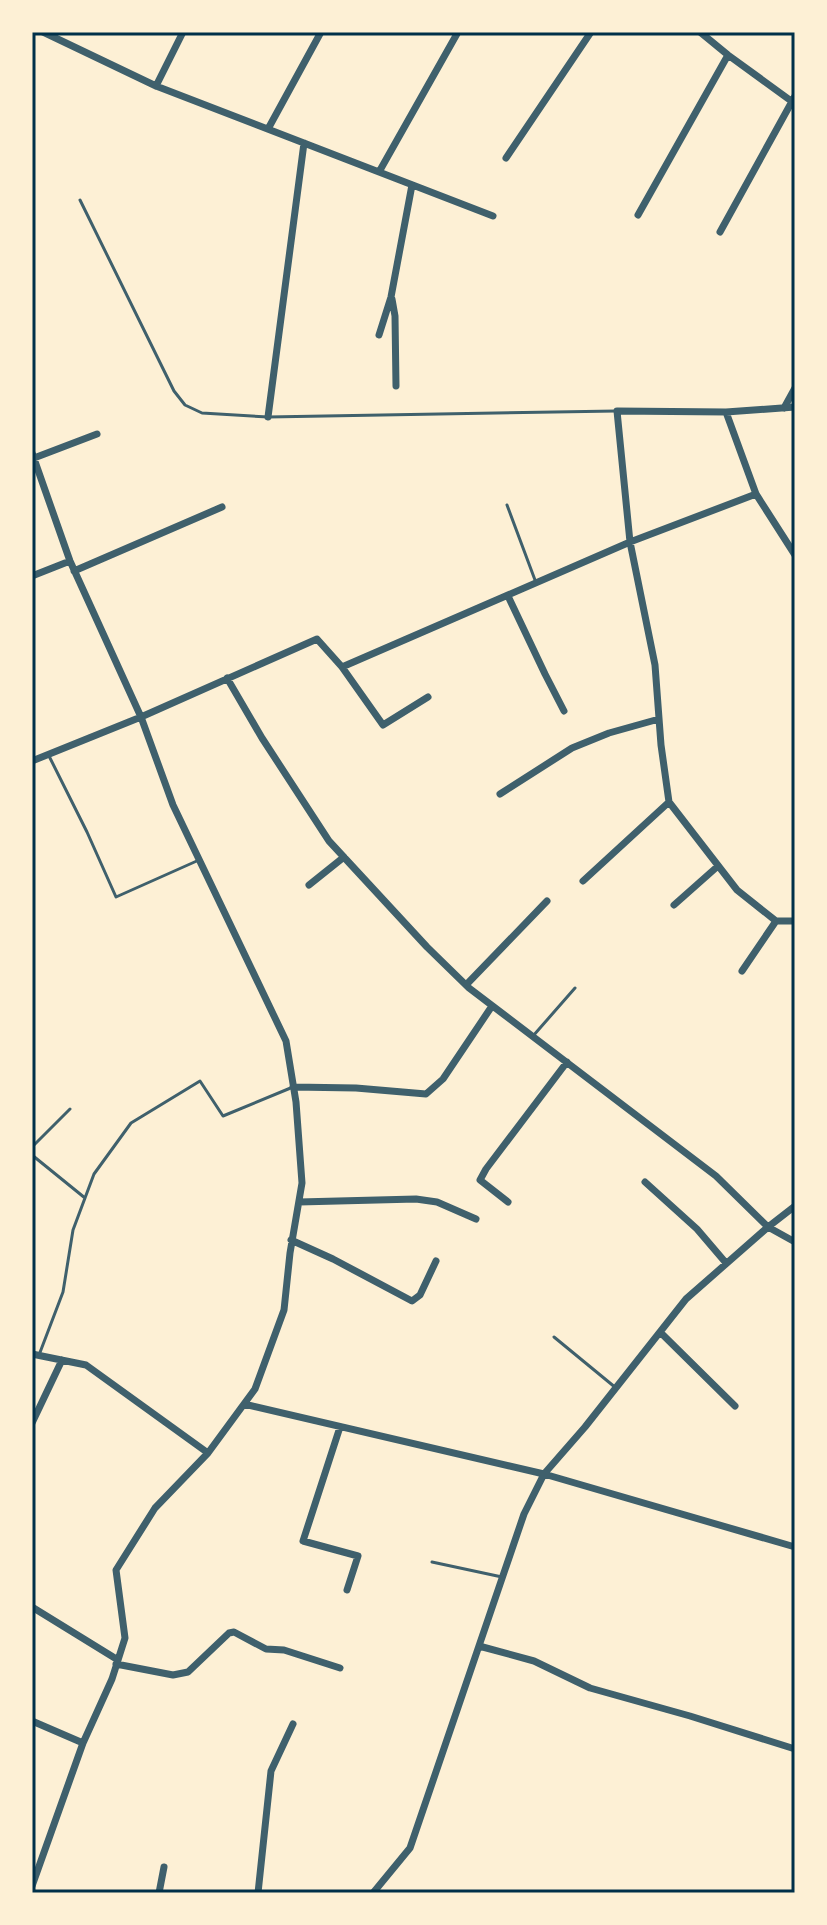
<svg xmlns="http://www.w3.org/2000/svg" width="827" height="1925" font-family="'Roboto Condensed',sans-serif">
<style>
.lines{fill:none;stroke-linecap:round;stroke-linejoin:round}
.service{stroke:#3f606c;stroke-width:3}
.minor{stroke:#3f606c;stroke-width:7}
.neatline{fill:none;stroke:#003049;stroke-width:3}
</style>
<rect width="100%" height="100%" fill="#fdf0d5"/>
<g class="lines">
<path class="service" d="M80 200 174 391 185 405 202 413 268 417 616 411
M507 505 535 580
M49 756 87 832 116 897 199 860
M533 1036 575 988
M32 1147 70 1109
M32 1155 85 1198
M554 1337 616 1388
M39 1355 63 1292 73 1230 94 1174 131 1123 200 1081 223 1116 293 1087
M432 1562 502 1577"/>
<path class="minor" d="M43 32 156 86 493 216
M700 32 728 55 794 103
M156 86 183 32
M268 129 321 32
M506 158 591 32
M379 172 458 32
M638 215 728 55
M720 232 795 96
M392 299 395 316 396 386
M379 335 391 297 412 185
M795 407 726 412 617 411 630 542 655 665 661 745 669 802 737 890 776 921H795
M784 408 795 388
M726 412 756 494 795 555
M268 417 304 143
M32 453 70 561 141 717 173 805 286 1041 296 1102 302 1183 290 1253 284 1310 255 1389 208 1453 155 1508 116 1570 125 1638 112 1679 83 1743 32 1886
M34 458 97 434
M74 571 222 507
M32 576 70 561
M508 596 545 674 564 711
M342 667 383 725 428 697
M227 678 262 738 329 841 427 947 469 988 716 1176 768 1227 795 1242
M32 761 141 717 317 639 342 667 630 542 756 494
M500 794 572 748 609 733 659 719
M583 881 669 802
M309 885 344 857
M674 905 718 866
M742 971 776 921
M466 985 547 901
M293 1087 356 1088 426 1094 443 1079 492 1006
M645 1182 697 1229 726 1263
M299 1202 416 1199 437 1202 476 1219
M508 1202 480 1180 486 1169 567 1062
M291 1240 333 1259 412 1301 420 1295 436 1261
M660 1332 735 1406
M32 1354 86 1365 208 1453
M244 1404 544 1474 795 1547
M32 1423 62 1360
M340 1427 303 1541 358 1556 347 1590
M32 1607 118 1660
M479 1646 534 1661 590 1688 690 1716 795 1749
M116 1664 173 1675 188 1672 229 1633 234 1632 266 1649 284 1650 340 1668
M32 1721 83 1743
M159 1893 164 1867
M258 1893 271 1771 293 1724
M373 1893 410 1848 524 1514 544 1474 585 1427 686 1299 768 1227 795 1206"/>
</g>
<rect width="827" height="1925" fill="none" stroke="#fdf0d5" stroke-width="68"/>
<rect x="34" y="34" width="759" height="1857" class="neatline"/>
</svg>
